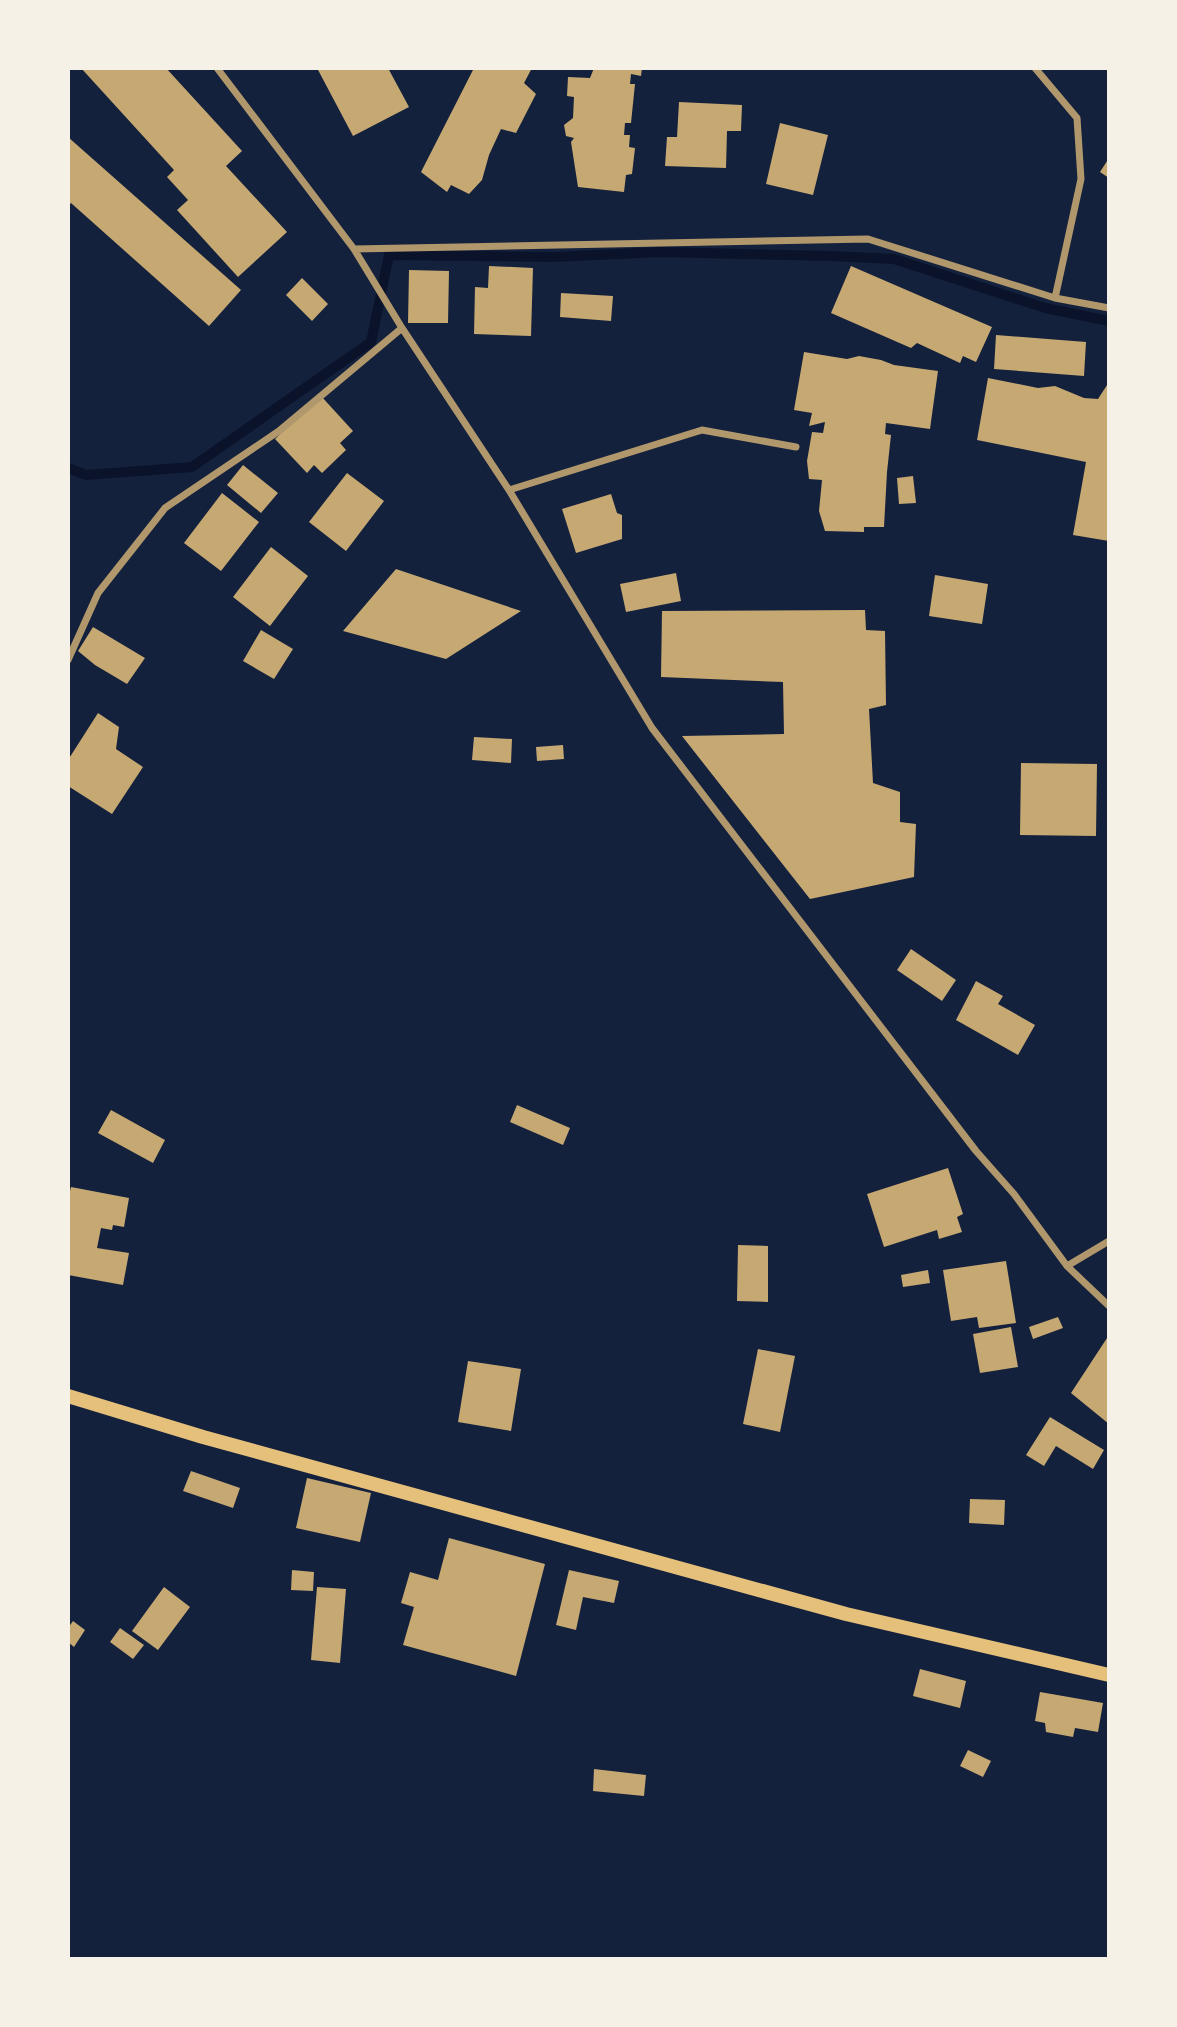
<svg xmlns="http://www.w3.org/2000/svg" width="1177" height="2027" font-family="Montserrat,sans-serif">
<style>
.lines{fill:none;stroke-linecap:round;stroke-linejoin:round}
.stream{stroke:#0b132b;stroke-width:10}
.building{fill:#c6a872}
.minor{stroke:#b1986c;stroke-width:7}
.secondary{stroke:#e5c07b;stroke-width:14}
</style>
<rect width="100%" height="100%" fill="#14213d"/>
<g class="lines">
<path class="stream" d="M68 468 86 475 192 467 371 342 389 255 554 257 660 252 831 256 894 259 1045 308 1109 321"/>
</g>
<path class="building" d="M81 68H166L242 151 226 166 287 232 238 277 177 210 188 200 167 177 174 170Z
M317 68H388L409 107 353 136Z
M474 68H532L524 83 536 94 516 133 501 129 489 155 482 180 469 194 451 185 447 192 421 172Z
M594 68H642L641 76 631 74 630 84H635L631 123H625L624 135H630L629 147 635 148 632 174 626 175 624 192 578 187 571 142 574 138 566 136 564 125 573 118 574 97 567 96 568 77 590 78Z
M679 102 742 105 741 131H727L726 168 665 166 667 137H677Z
M780 123 828 135 813 195 766 184Z
M68 137 241 290 209 326 71 203 68 206Z
M1109 158V178L1100 172Z
M489 266 533 268 531 336 474 334 475 287 488 288Z
M851 266 992 327 976 362 963 356 960 363 917 343 911 348 831 313Z
M409 270 449 271 448 323H408Z
M302 278 328 304 312 321 286 295Z
M561 293 613 296 611 321 560 317Z
M996 335 1086 342 1084 376 994 369Z
M804 352 847 359 859 356 881 360 894 365 938 371 930 429 886 423 885 434 891 435 887 472 884 527H864V532L825 531 819 511 822 480 809 479 807 461 812 432 823 433 825 422 809 426 812 413 794 410Z
M988 378 1038 388 1055 386 1084 398 1098 399 1109 382V541L1073 535 1086 462 977 440Z
M321 396 353 431 340 443 346 450 322 473 314 465 307 473 275 439Z
M243 465 278 493 261 513 227 485Z
M347 473 384 501 346 551 309 522Z
M913 476 916 503 899 504 897 478Z
M222 493 259 522 221 571 184 543Z
M611 494 617 513 622 515V539L576 553 562 509Z
M271 547 308 576 270 626 233 597Z
M396 569 521 611 446 659 343 631Z
M676 573 681 601 626 612 620 584Z
M935 575 988 584 982 624 929 616Z
M865 610 866 630 885 631 886 705 869 709 873 783 900 792V822L916 824 914 877 810 899 682 736 784 734 783 682 661 677 662 611Z
M93 627 145 658 127 684 95 665 78 651Z
M261 630 293 649 274 679 243 661Z
M98 713 119 727 116 749 143 767 112 814 68 786V760Z
M474 737 512 739 511 763 472 760Z
M563 745 564 759 537 761 536 747Z
M1021 763 1097 764 1096 836 1020 835Z
M911 949 956 980 942 1001 897 970Z
M976 981 1003 996 998 1004 1035 1025 1018 1055 956 1020Z
M517 1105 570 1128 563 1145 510 1122Z
M111 1110 165 1140 153 1163 98 1133Z
M948 1168 963 1214 957 1217 962 1232 939 1239 937 1230 884 1247 867 1194Z
M71 1187 129 1198 124 1227 113 1225 112 1230 101 1228 97 1248 129 1253 123 1285 68 1275V1199Z
M738 1245 768 1246V1302L737 1301Z
M1006 1261 1016 1323 979 1328 977 1317 951 1321 943 1270Z
M928 1270 930 1283 903 1287 901 1275Z
M1058 1317 1063 1328 1033 1339 1029 1327Z
M1011 1327 1018 1367 980 1373 973 1334Z
M1109 1335V1424L1071 1393Z
M758 1349 795 1356 780 1432 743 1424Z
M468 1361 521 1369 511 1431 458 1422Z
M1050 1417 1104 1450 1093 1469 1056 1446 1044 1466 1026 1455Z
M191 1471 240 1488 233 1508 183 1491Z
M307 1478 371 1493 360 1542 296 1528Z
M970 1499 1005 1500 1004 1525 969 1523Z
M449 1538 545 1564 516 1676 403 1645 414 1607 401 1603 410 1572 438 1580Z
M292 1570 314 1572 313 1591 291 1590Z
M569 1570 619 1581 614 1603 583 1597 576 1630 556 1625Z
M164 1587 190 1607 158 1650 132 1631Z
M317 1587 346 1589 340 1663 311 1660Z
M73 1621 85 1630 74 1647 68 1642V1628Z
M120 1628 144 1645 133 1659 110 1642Z
M920 1669 966 1681 960 1708 913 1696Z
M1040 1692 1103 1703 1098 1732 1075 1728 1073 1737 1046 1732 1045 1723 1035 1721Z
M968 1750 991 1761 983 1777 960 1766Z
M594 1769 646 1775 644 1796 593 1791Z"/>
<g class="lines">
<path class="minor" d="M217 68 354 249 402 328 509 490 652 728 976 1151 1014 1194 1067 1266 1109 1306
M1035 68 1077 118 1081 179 1055 298
M354 249 868 239 1055 298 1109 308
M509 490 702 430 796 447
M68 660 98 593 165 508 279 431 402 328
M1067 1266 1109 1241"/>
<path class="secondary" d="M68 1396 203 1437 846 1614 1109 1675"/>
</g>
<rect width="1177" height="2027" fill="none" stroke="#f6f1e7" stroke-width="140"/>
</svg>
